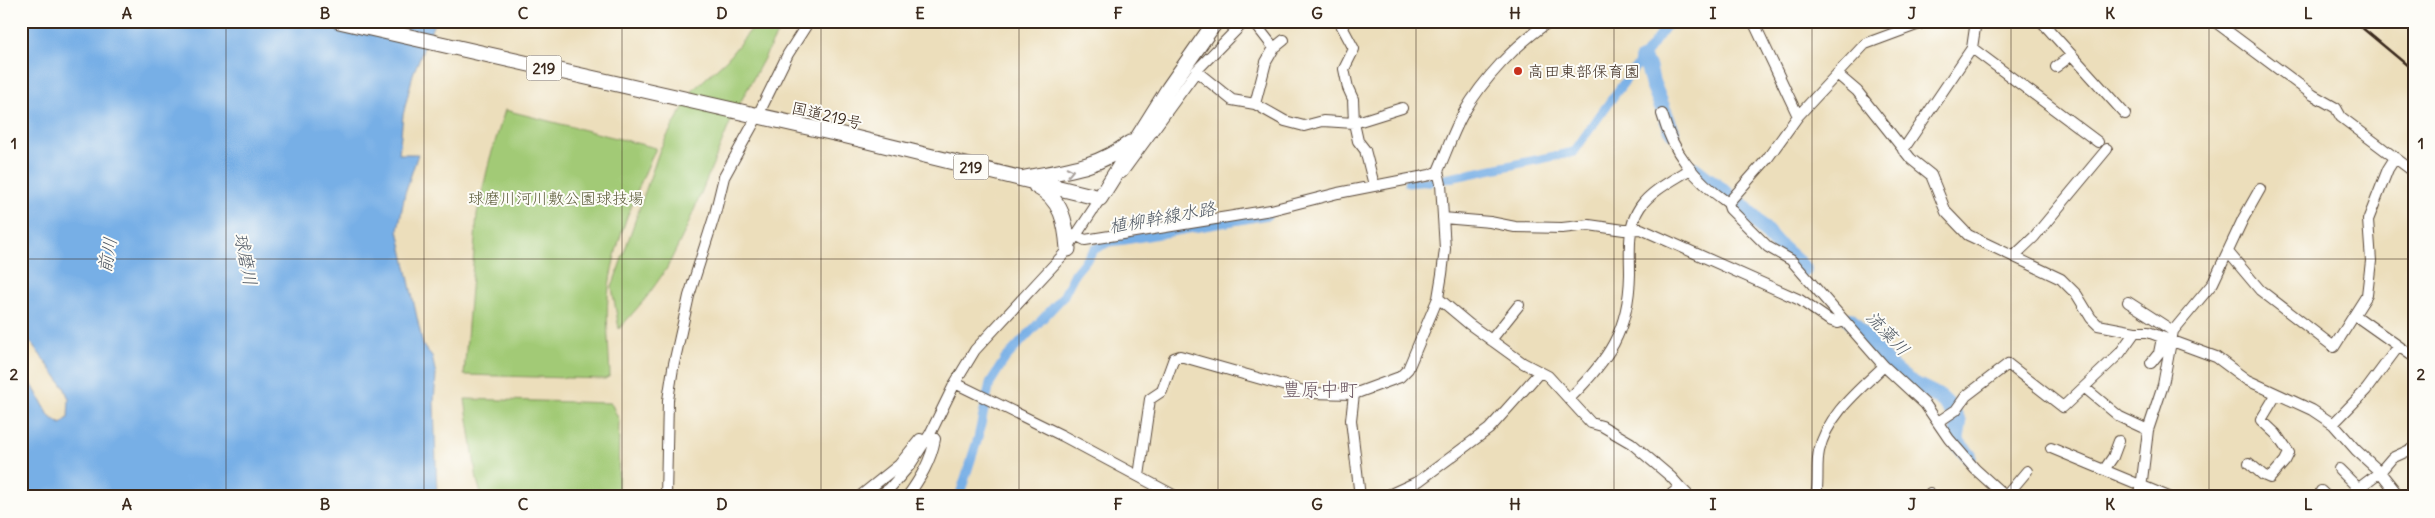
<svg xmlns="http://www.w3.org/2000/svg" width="2435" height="518" font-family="Delius,'Klee One',sans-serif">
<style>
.green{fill:#a2ca76;stroke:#6e7a4a}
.water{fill:#77afe6;stroke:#596c82}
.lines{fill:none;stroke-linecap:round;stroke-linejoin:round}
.canal{stroke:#77afe6;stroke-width:9}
.river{stroke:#77afe6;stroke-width:16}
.minor-casing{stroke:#564536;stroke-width:12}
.highway-casing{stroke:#564536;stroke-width:17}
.minor{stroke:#fff;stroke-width:10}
.highway{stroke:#fff;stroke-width:15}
.rail{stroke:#3b2a1e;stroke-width:2.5}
.oneway{stroke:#a79f9a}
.grid{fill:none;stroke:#3b2a1e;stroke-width:1;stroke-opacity:0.55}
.poi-dot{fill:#c8321e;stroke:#fdfcf7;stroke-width:2}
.labels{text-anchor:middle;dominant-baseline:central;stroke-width:4;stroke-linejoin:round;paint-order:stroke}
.shield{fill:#fdfcf7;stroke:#75695f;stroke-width:1}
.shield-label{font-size:15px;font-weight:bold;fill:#3b2a1e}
.poi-label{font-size:16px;fill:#3b2a1e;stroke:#fdfcf7;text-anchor:start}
.street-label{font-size:16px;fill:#3b2a1e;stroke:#fdfcf7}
.park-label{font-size:16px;fill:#5a5a38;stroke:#fdfcf7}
.water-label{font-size:18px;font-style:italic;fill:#505964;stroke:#fdfcf7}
.quarter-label{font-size:19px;fill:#6e5a65;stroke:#fdfcf7}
.neatline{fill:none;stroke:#3b2a1e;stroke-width:2}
.grid-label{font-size:16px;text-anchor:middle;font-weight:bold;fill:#3b2a1e}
</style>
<rect width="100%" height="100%" fill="#fdfcf7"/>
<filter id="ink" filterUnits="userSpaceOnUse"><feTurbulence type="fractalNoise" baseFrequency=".02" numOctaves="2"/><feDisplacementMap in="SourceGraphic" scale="10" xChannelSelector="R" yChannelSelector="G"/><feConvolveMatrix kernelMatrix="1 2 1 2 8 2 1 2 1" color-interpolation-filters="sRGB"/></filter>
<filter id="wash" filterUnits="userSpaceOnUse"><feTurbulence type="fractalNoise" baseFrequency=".0096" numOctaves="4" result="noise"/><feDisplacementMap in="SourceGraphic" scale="20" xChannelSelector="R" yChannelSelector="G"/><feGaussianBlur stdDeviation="1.12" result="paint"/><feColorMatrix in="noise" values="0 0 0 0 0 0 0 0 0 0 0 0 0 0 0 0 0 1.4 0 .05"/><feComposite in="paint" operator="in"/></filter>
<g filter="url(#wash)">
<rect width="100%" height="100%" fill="#ecdebb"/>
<path class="green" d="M758 21H784L732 118 687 227 667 268 646 298 619 329 612 287 660 149 693 90 727 59Z
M505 110 656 148C635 195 613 243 608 296 606 322 609 349 610 376L605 379 464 375 477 214 490 158Z
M465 399 611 403 619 420 618 497H482L477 480Z"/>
<path class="water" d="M21 21H435L413 74 403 115 399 154H418L405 193 398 230 423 345 432 356 436 375 434 402 437 497H21V365L50 417 61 424 68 418 69 399 64 387 24 333 28 329 21 320Z"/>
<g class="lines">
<path class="canal" d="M1445 179 1574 152C1604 107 1638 65 1670 21
M1408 183 1432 181
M959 497 978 438 990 383 1005 359 1063 297 1075 273 1095 249 1109 242 1125 240 1268 215"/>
<path class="river" d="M1642 60 1648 66 1652 82 1672 131
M1694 169 1728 195
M1737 201C1752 214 1762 228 1775 242 1784 252 1795 259 1804 269
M1850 320C1867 339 1883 363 1904 378 1930 396 1943 390 1959 423L1956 441 1969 456"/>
</g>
</g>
<g filter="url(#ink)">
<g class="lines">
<defs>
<path id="minor" d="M1253 21 1274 48 1284 40
M1339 21 1354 49 1344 69 1348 88 1353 99 1354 123 1358 141 1365 150 1374 185
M1753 21 1798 116
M1927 21 1865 44 1798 116 1767 159 1728 203 1730 209 1768 247 1791 260 1884 366 1925 404 1949 439 1975 469 2006 497
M2041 21 2125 114
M2214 21 2313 95 2336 108 2341 117 2414 172
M1972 48 2098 142
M2056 67 2072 55
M1196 71 1232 100 1255 104 1285 121 1304 126 1323 121 1354 123 1402 108
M1837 74 1857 91 1911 159 1931 175 1946 212 1968 235 2061 279 2077 295 2091 318 2098 325 2135 332H2148L2216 357 2247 380 2312 410 2333 424 2356 450 2380 472 2400 497
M1255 104 1266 62 1274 48
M1662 114C1673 153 1694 179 1728 203
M1903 150 1972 48 1976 21
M1122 173 1198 69 1245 21
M1443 218 1490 222 1515 227 1562 228 1589 225 1624 230 1641 229 1800 300 1829 320 1838 323 1844 321
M1077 236 1085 240 1271 210 1338 193 1430 175 1438 171C1446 153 1453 132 1463 114 1483 79 1516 44 1550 21
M2228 252 2260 290 2334 347 2367 295 2371 261 2368 220 2388 169 2395 158
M2014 256 2034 237 2107 149
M1438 298 1469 324 1523 363 1548 376 1591 423 1602 426 1631 443 1671 477 1680 487 1668 497
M2128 302 2173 331
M2356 316 2414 357
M1491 340 1519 305
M2151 363 2159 353 2162 338
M955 383 1063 436 1177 497
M2085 388 2120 417 2148 430
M1354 394 1351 420 1360 497
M1570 398C1608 360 1629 331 1630 274 1630 252 1627 226 1640 207 1651 191 1673 180 1689 170
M1938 422 1956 410 1966 396 2008 364 2063 407 2120 353 2135 332
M2333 424 2366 390 2398 347
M2051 448 2169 497
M2249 463 2263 475 2270 478 2285 461 2289 453 2276 434 2261 420 2276 395
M2339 469 2359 489
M2104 470 2113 457 2119 441
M1139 476 1150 399 1162 391 1174 358 1180 356 1311 393 1354 394 1400 377 1408 369 1438 298 1442 274 1445 249 1441 184 1438 171
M1680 487 1690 497
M2321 491 2327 497
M2006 496 2027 471
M666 497 668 400 673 368 689 296 715 214 724 177 757 117 788 54 809 21
M859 497 899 465 920 439
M877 497 889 489 910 465 930 434 955 383 975 350 1063 255 1104 193
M907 497C920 479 931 461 935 439L930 434
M1384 497 1419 481 1489 429 1540 372
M1816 497C1819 481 1816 466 1819 451 1827 415 1859 390 1884 366
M1928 497 1930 493
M2140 497 2148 430 2163 385 2173 331 2213 283 2243 219 2260 189
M2347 497 2380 472 2392 458 2414 448"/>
<path id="highway" d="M339 21 843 135 1100 198 1169 88 1216 21
M1025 178C1067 170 1094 169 1130 143
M1036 186C1062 199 1066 223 1068 249"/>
</defs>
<use href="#minor" class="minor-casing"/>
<use href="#highway" class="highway-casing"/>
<use href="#minor" class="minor"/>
<use href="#highway" class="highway"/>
<path class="rail" d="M2354 21 2414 71"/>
</g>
<defs><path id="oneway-chevron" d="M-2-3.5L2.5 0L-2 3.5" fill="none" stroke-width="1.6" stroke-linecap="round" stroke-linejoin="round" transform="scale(1.25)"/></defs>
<use class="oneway" href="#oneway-chevron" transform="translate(1070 171) rotate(-12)"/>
</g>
<path class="grid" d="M226 21V497M424 21V497M622 21V497M821 21V497M1019 21V497M1218 21V497M1416 21V497M1614 21V497M1812 21V497M2011 21V497M2209 21V497M21 259H2414"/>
<circle class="poi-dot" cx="1518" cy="71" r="5"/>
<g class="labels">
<g class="shield">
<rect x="526.5" y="55.5" width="35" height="25" rx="4"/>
<rect x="953.5" y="154.5" width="35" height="25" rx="4"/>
</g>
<g class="shield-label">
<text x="544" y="68">219</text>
<text x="971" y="167">219</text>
</g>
<g class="poi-label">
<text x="1528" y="71">高田東部保育園</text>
</g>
<g class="street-label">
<text transform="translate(827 115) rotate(13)">国道219号</text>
</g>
<g class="park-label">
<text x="556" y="198">球磨川河川敷公園球技場</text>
</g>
<g class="water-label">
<text transform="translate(1162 217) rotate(-10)">植柳幹線水路</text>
<text transform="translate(107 255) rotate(-80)">前川</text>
<text transform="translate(246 259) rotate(79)">球磨川</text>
<text transform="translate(1888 333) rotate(47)">流藻川</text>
</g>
<g class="quarter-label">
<text x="1320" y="389">豊原中町</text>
</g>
</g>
<rect width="2435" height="518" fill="none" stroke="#fdfcf7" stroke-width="55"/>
<rect x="28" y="28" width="2380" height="462" class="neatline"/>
<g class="grid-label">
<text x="127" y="19">A</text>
<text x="325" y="19">B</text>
<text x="523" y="19">C</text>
<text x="722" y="19">D</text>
<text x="920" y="19">E</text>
<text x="1118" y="19">F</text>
<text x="1317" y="19">G</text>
<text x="1515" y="19">H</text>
<text x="1713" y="19">I</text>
<text x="1912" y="19">J</text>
<text x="2110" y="19">K</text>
<text x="2308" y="19">L</text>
<text x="14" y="149">1</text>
<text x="2421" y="149">1</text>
<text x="14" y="380">2</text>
<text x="2421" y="380">2</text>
<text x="127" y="510">A</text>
<text x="325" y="510">B</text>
<text x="523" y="510">C</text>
<text x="722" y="510">D</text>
<text x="920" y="510">E</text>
<text x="1118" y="510">F</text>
<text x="1317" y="510">G</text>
<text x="1515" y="510">H</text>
<text x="1713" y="510">I</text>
<text x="1912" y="510">J</text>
<text x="2110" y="510">K</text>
<text x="2308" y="510">L</text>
</g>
</svg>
